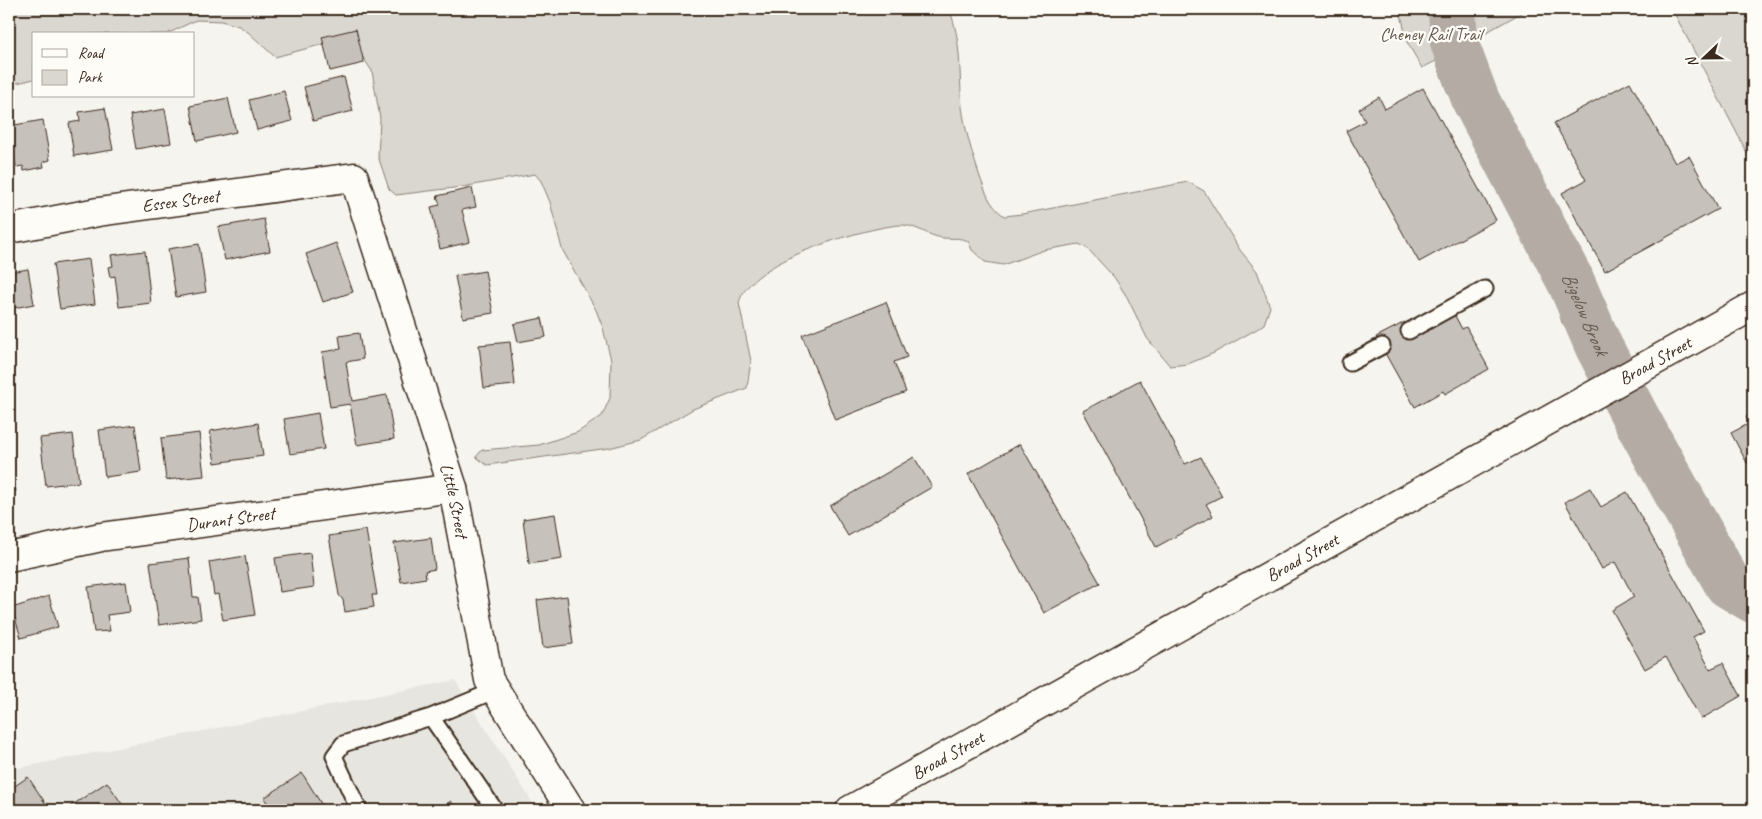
<svg xmlns="http://www.w3.org/2000/svg" width="1762" height="819" font-family="Caveat,sans-serif">
<style>
.built{fill:#e7e5df}
.green{fill:#dad6d0;stroke:#8a8077}
.lines{fill:none;stroke-linecap:round;stroke-linejoin:round}
.river{stroke:#b4aca4;stroke-width:48}
.building{fill:#c7c1bb;stroke:#3b2a1e}
.lane-casing{stroke:#3b2a1e;stroke-width:19}
.street-casing{stroke:#3b2a1e;stroke-width:31}
.secondary-casing{stroke:#3b2a1e;stroke-width:31}
.path{stroke:#3b2a1e;stroke-width:3;stroke-dasharray:1 4;stroke-linecap:butt}
.lane{stroke:#fdfcf7;stroke-width:15}
.street{stroke:#fdfcf7;stroke-width:28}
.secondary{stroke:#fdfcf7;stroke-width:28}
.labels{text-anchor:middle;dominant-baseline:central;stroke-width:4.5;stroke-linejoin:round;paint-order:stroke}
.park-label{font-size:18px;fill:#63554a;stroke:#fdfcf7}
.street-label{font-size:18px;fill:#3b2a1e;stroke:#fdfcf7}
.water-label{font-size:19px;font-style:italic;fill:#65584d;stroke:#fdfcf7}
</style>
<rect width="100%" height="100%" fill="#f5f4ee"/>
<filter id="ink" filterUnits="userSpaceOnUse"><feTurbulence type="fractalNoise" baseFrequency=".02" numOctaves="2"/><feDisplacementMap in="SourceGraphic" scale="10" xChannelSelector="R" yChannelSelector="G"/><feConvolveMatrix kernelMatrix="1 2 1 2 8 2 1 2 1" color-interpolation-filters="sRGB"/></filter>
<g filter="url(#ink)">
<path class="built" d="M455 680 537 810H9V770Z"/>
<path class="green" d="M9 9H949C962 39 959 75 962 107 965 130 972 153 979 174 985 191 989 205 1004 216L1022 214 1188 182 1204 191 1240 250 1257 271 1270 307 1264 324 1257 329 1214 353 1188 364 1170 366 1147 338 1127 297 1114 277 1088 249 1079 244 1044 250 1003 265 985 262 972 250 968 241C959 237 953 239 943 238 927 236 915 224 899 225 860 229 748 261 739 303L751 361 747 388 693 409 641 440 609 448 487 465 476 457 482 450 539 445 578 432 602 416 610 398 611 360 603 328 596 310 562 249 550 202 541 181 535 174 462 187 396 195 389 189 378 156 380 119 372 71 362 56 339 40 275 57 248 32 239 26 221 21 196 20 167 34H34V79L9 85Z
M1400 9H1528L1476 38 1514 136 1568 234 1591 269 1601 303 1581 328 1569 330 1562 323 1555 299 1512 214 1483 163 1446 89 1436 61 1422 68 1407 42Z
M1672 9H1753V164Z
M1753 568V609L1736 578Z"/>
<g class="lines">
<path class="river" id="s1" d="M1452 9 1454 42 1476 101 1571 282 1599 347 1635 416 1728 584 1753 599"/>
</g>
<path class="building" d="M356 29 364 63 330 71 322 37Z
M344 77 353 111 313 121 304 87Z
M1630 82 1675 163 1689 156 1718 209 1605 271 1562 193 1586 180 1554 123Z
M1423 88 1496 220 1419 262 1346 131 1365 121 1359 109 1379 97 1385 109Z
M284 91 292 121 257 130 249 100Z
M228 98 236 132 197 141 190 106Z
M105 108 113 150 74 156 69 123 80 121 79 112Z
M165 109 171 143 136 149 130 115Z
M43 120 50 160 43 162 44 167 24 171 23 166 16 167 9 126Z
M472 188 476 207 462 210 470 242 440 249 431 207 440 205 437 196Z
M264 219 270 251 225 260 218 227Z
M336 243 353 292 323 302 306 254Z
M199 244 206 292 176 297 168 249Z
M145 251 151 303 119 307 115 276 110 277 108 267 113 266 111 255Z
M89 259 95 304 60 309 53 264Z
M9 267 10 272 28 269 34 304 9 309Z
M485 271 493 313 463 318 455 276Z
M886 302 907 357 894 362 906 392 835 420 802 335Z
M1454 314 1462 329 1466 327 1489 369 1445 394 1443 391 1415 407 1376 337 1405 322 1413 337Z
M542 318 546 337 518 342 514 324Z
M359 333 363 359 346 362 352 401 387 395 394 439 357 445 350 404 330 407 322 352 341 349 339 336Z
M510 342 515 385 484 388 479 345Z
M1140 380 1185 464 1201 457 1222 496 1206 504 1213 516 1156 547 1083 411Z
M318 413 324 449 290 454 284 419Z
M1753 413V460L1747 463 1731 433 1750 423 1746 417Z
M258 423 263 456 215 463 210 431Z
M135 425 141 472 105 477 99 430Z
M199 433 204 476 166 480 161 438Z
M73 434 79 482 46 486 40 438Z
M1020 444 1100 583 1044 613 968 474Z
M914 457 932 487 848 536 830 506Z
M9 471 16 491 9 494Z
M1590 488 1601 507 1627 492 1704 631 1693 637 1710 669 1723 663 1741 696 1701 719 1666 657 1645 669 1612 610 1634 597 1615 562 1602 569 1565 502Z
M555 514 562 559 529 564 523 519Z
M366 530 377 595H372L374 607 345 612 343 600 339 595 329 536Z
M431 538 435 569 425 571 426 578 401 582 394 543Z
M310 553 314 587 280 592 275 558Z
M245 556 255 615 223 620 218 594 214 595 209 562Z
M189 558 193 597H198L201 619 159 625 150 563Z
M126 582 130 612 107 615 110 631 94 632 88 587Z
M49 596 58 627 21 638 12 608Z
M567 596 573 644 543 648 537 600Z
M302 773 325 810H272L264 798Z
M28 777 50 810H9V790Z
M107 782 126 810H65Z
M451 801 457 810H437Z"/>
<g class="lines">
<defs>
<path id="lane" d="M1409 331 1485 289
M1350 363 1382 346
M359 810 334 756 343 744 431 717
M495 810 431 717 496 690"/>
<g id="street">
<path id="s2" d="M9 229 98 212 354 177 453 488 489 680 571 810"/>
<path id="s3" d="M9 557 101 537 453 488"/>
</g>
<g id="secondary">
<path id="s4" d="M850 810 1753 306"/>
</g>
</defs>
<use href="#lane" class="lane-casing"/>
<use href="#street" class="street-casing"/>
<use href="#secondary" class="secondary-casing"/>
<path class="path" d="M1752 9 1751 67 1753 83"/>
<use href="#lane" class="lane"/>
<use href="#street" class="street"/>
<use href="#secondary" class="secondary"/>
</g>
</g>
<g class="labels">
<g class="park-label">
<text x="1431" y="34">Cheney Rail Trail</text>
</g>
<g class="street-label">
<text stroke="none"><textPath href="#s2" startOffset="174">Essex Street</textPath></text>
<text stroke="none"><textPath href="#s4" startOffset="922">Broad Street</textPath></text>
<text stroke="none"><textPath href="#s2" startOffset="688">Little Street</textPath></text>
<text stroke="none"><textPath href="#s3" startOffset="225">Durant Street</textPath></text>
<text stroke="none"><textPath href="#s4" startOffset="518">Broad Street</textPath></text>
<text stroke="none"><textPath href="#s4" startOffset="112">Broad Street</textPath></text>
</g>
<g class="water-label">
<text stroke="none"><textPath href="#s1" startOffset="335">Bigelow Brook</textPath></text>
</g>
</g>
<rect width="1762" height="819" fill="none" stroke="#fdfcf7" stroke-width="30"/>
<rect x="15" y="15" width="1732" height="789" fill="none" stroke="#3b2a1e" stroke-width="2" filter="url(#ink)"/>
<rect x="32" y="32" width="162" height="65" fill="#fdfcf7" stroke="#afa8a0"/>
<rect x="42" y="49" width="25" height="8" fill="#fdfcf7" stroke="#afa8a0"/>
<text x="78" y="58" font-size="15" fill="#3b2a1e">Road</text>
<rect x="42" y="70" width="25" height="15" fill="#dad6d0" stroke="#afa8a0"/>
<text x="78" y="82" font-size="15" fill="#3b2a1e">Park</text>
<g transform="translate(1704 58) rotate(248)" stroke="#fdfcf7" stroke-width="4" paint-order="stroke">
<path d="M0-4L9 19L0 12L-9 19Z" fill="#3b2a1e"/>
<text y="-8" font-size="14" font-weight="bold" text-anchor="middle" fill="#3b2a1e">N</text>
</g>
</svg>
